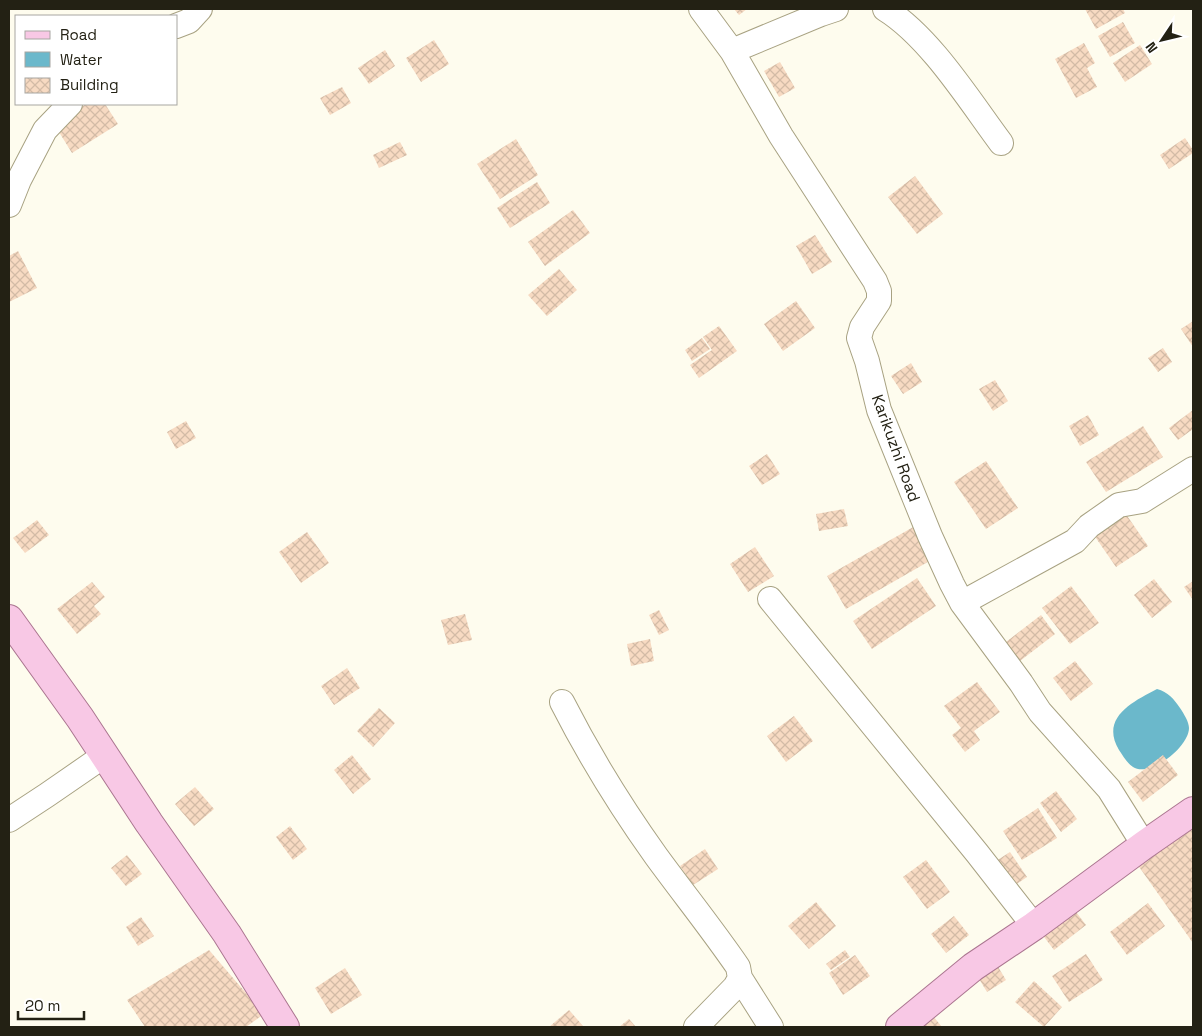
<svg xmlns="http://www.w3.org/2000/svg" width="1202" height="1036" font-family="'Space Grotesk',sans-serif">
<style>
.water{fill:#6bb8cb}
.building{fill:url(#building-cross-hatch)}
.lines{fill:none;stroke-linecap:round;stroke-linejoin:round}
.minor-casing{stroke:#a8a282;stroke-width:26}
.major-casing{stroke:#ab7690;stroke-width:30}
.minor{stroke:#fff;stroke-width:24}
.major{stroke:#f8c8e5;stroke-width:28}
.labels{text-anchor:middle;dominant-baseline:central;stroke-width:4.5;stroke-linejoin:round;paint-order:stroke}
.street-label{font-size:16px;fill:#232114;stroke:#fff}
</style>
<defs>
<pattern id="building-cross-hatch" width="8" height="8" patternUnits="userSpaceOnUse" patternTransform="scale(1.25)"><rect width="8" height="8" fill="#f7dac2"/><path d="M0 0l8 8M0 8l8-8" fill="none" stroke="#d3bba6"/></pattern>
</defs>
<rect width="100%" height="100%" fill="#fefcee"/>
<path class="water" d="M1157 689C1168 692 1174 699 1180 708 1184 714 1189 722 1189 728 1189 747 1150 778 1133 767 1127 763 1123 756 1119 750 1100 718 1132 702 1157 689Z"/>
<path class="building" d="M734 9H747L739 15Z
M1085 9H1123L1125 13 1096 29Z
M1123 22 1135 43 1110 57 1098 36Z
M434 40 449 64 421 82 406 58Z
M1084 43 1095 63 1087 68 1097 87 1076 98 1055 59Z
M1140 45 1152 64 1125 82 1113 63Z
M385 50 395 66 369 84 358 68Z
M780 62 795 88 779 97 764 71Z
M342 87 351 103 330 115 320 98Z
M86 104H105L118 124 72 153 54 124Z
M1185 138 1193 150V153L1169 169 1160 155Z
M516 139 538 175 500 199 477 164Z
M400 142 407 155 379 168 373 155Z
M915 176 943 214 917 234 888 197Z
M537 182 550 203 510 228 497 208Z
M573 210 590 233 545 266 528 242Z
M815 235 832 262 812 274 796 246Z
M18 251 37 288 9 302V256Z
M559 269 577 290 547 316 528 295Z
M796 301 815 328 783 351 764 324Z
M1193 321V347L1181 329Z
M719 326 737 351 699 378 690 365 712 350 703 337Z
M702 338 710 349 692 361 685 350Z
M1163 348 1172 362 1158 372 1148 358Z
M911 363 922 382 903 394 891 376Z
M995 380 1008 401 993 411 979 389Z
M1193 410V429L1178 440 1169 428Z
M1088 415 1099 435 1080 446 1069 426Z
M186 421 196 438 176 449 167 432Z
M1143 426 1163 457 1106 492 1086 462Z
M767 454 780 474 762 485 749 466Z
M986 461 1018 508 986 529 954 482Z
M1121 507 1148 546 1116 567 1089 528Z
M844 509 848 526 819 531 816 514Z
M37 520 49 535 25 553 13 538Z
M915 526 933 559 846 609 827 576Z
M307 532 329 563 301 583 279 552Z
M755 547 774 576 748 592 730 564Z
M917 578 936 606 872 649 853 621Z
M1154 579 1172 602 1152 618 1134 595Z
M1193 581V600L1184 587Z
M92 582 105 597 94 606 101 614 77 634 57 609Z
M1071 586 1099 623 1070 644 1042 608Z
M659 610 669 630 659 635 649 615Z
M465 614 472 640 448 645 441 620Z
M1041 615 1055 634 1020 661 1006 642Z
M650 639 654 661 631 666 627 644Z
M1075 661 1093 684 1071 701 1053 678Z
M347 668 360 688 334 705 321 686Z
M977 682 1000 712 974 731 980 740 965 752 952 735 961 728 944 706Z
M379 708 395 723 373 747 357 731Z
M794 716 813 741 786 762 767 736Z
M352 755 371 779 353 794 334 770Z
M1163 755 1178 775 1143 802 1128 782Z
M195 787 214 809 194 826 175 804Z
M1056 791 1077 819 1061 832 1040 803Z
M1038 808 1057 838 1022 860 1003 831Z
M1193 824V943L1137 864Z
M290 826 307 849 293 860 276 837Z
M705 849 718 869 693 885 680 866Z
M1010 852 1027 877 1011 888 993 863Z
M127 855 142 874 126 886 111 868Z
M926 860 950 892 927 909 903 877Z
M816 902 836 926 809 949 788 926Z
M1148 903 1165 926 1127 955 1110 932Z
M1073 908 1086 925 1054 950 1041 933Z
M954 916 969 935 946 953 931 934Z
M141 917 154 936 138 946 126 927Z
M209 950 264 1014 246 1027H145L127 1000Z
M845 950 850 957 831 970 826 964Z
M1086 954 1103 980 1069 1002 1052 976Z
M855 955 870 976 843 995 829 973Z
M992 957 1006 980 987 992 973 969Z
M345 968 362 995 331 1014 315 988Z
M1034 981 1062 1007 1044 1027 1015 1002Z
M569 1010 584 1027H549Z
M933 1016 942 1027H918Z
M629 1019 636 1027H619Z"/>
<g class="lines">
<defs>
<path id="minor" d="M701 9 732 51 781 136 875 281 879 291V301L862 327 859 338 867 361 879 410 930 536 952 584 962 603 1021 683 1040 712 1109 789 1144 845
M885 9C930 37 969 100 1001 143
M176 26 189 21 200 9
M732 51 821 14 836 9
M9 205 19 180 45 130 70 104
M770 599 977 853 1034 926
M962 603 1075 541 1089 526 1119 505 1142 501 1193 469
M562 702C589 755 621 807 656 856 683 893 712 929 738 967L740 978 735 987 696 1027
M9 820 47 795 105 755
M740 978 771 1027"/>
<path id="major" d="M9 619 80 718 149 823 227 934 285 1027
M900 1027 973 967 1034 926 1144 845 1193 811"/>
</defs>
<use href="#minor" class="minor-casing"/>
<use href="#major" class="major-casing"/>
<use href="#minor" class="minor"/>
<use href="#major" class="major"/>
</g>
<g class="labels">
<g class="street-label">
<text transform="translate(896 448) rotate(70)">Karikuzhi Road</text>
</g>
</g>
<rect width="1202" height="1036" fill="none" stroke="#232114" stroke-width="20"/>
<rect x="15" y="15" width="162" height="90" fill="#ffffff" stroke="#a7a6a1"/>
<rect x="25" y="31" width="25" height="8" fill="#f8c8e5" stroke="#a7a6a1"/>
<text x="60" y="40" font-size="15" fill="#232114">Road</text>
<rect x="25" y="52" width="25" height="15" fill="#6bb8cb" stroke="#a7a6a1"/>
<text x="60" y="65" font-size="15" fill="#232114">Water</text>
<rect x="25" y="78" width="25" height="15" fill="url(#building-cross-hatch)" stroke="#a7a6a1"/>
<text x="60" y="90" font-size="15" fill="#232114">Building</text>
<g transform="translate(1162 40) rotate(235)" stroke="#ffffff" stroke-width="4" paint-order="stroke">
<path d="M0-4L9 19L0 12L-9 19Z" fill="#232114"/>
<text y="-8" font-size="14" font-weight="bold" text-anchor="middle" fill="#232114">N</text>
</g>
<path d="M18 1011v8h66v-8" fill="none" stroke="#232114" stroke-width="2.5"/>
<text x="25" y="1011" font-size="15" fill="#232114" stroke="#ffffff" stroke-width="4" paint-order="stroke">20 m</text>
</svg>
